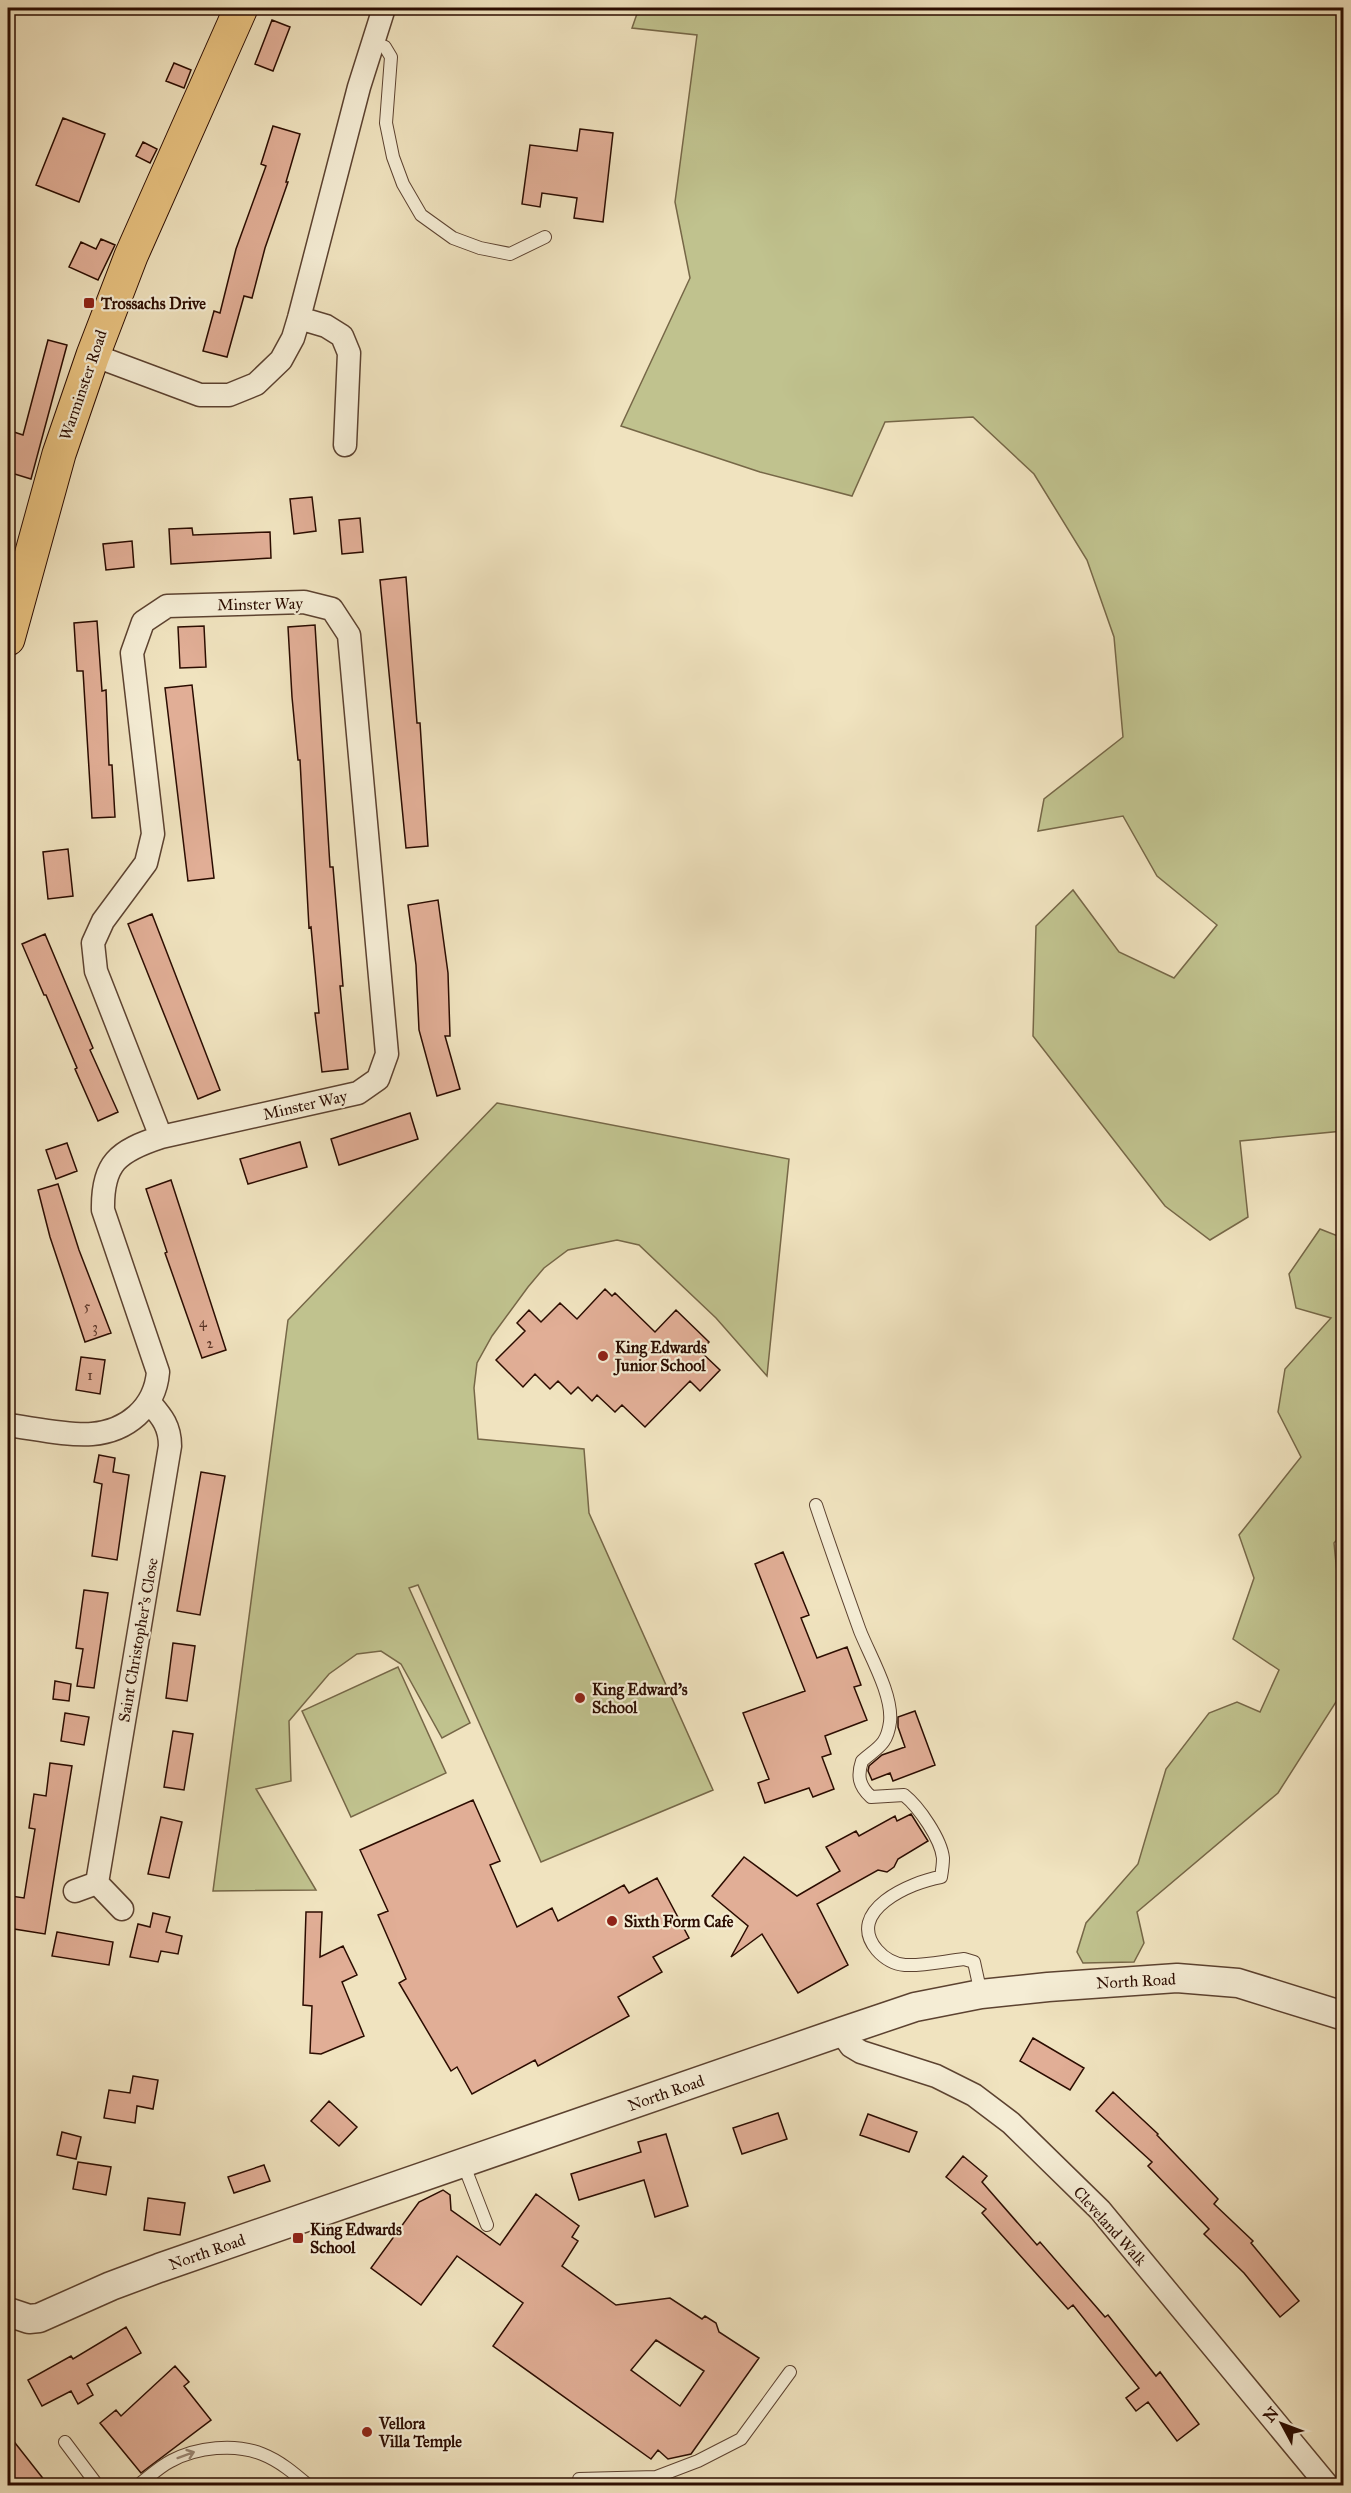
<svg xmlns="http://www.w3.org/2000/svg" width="1351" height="2493" font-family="'IM FELL Great Primer',serif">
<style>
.green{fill:#c0c28e;stroke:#766747;stroke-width:1.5}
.building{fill:#e1ae96;stroke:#2b0c00;stroke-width:1.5;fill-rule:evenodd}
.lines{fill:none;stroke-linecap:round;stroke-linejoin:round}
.service-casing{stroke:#5c4230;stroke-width:14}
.minor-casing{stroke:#5c4230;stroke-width:25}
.tertiary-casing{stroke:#5c4230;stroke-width:31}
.trunk-casing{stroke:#2b0c00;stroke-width:35}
.service{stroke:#f5edd5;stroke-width:12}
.minor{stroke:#f5edd5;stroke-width:22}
.tertiary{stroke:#f5edd5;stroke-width:28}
.trunk{stroke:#e8c280;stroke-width:33}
.oneway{stroke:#9a8875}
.poi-dot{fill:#8f2418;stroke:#f5edd5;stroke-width:2}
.labels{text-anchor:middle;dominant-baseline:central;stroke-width:4.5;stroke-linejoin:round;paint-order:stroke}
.number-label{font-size:14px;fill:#583426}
.poi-label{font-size:16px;font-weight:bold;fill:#2b0c00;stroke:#f5edd5;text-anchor:start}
.street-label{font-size:16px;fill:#2b0c00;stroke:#f5edd5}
</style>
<rect width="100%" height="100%" fill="#f0e3bf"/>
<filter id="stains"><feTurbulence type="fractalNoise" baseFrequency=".00333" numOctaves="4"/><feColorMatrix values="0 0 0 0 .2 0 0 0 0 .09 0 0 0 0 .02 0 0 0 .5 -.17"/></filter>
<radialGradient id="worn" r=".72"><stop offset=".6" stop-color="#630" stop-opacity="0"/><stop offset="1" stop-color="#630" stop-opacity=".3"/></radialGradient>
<path class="green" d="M639 8H1343V1131L1240 1141 1248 1217 1210 1240 1165 1206 1033 1036 1036 926 1073 890 1119 952 1174 978 1217 925 1157 876 1123 816 1038 831 1044 799 1123 737 1114 637 1087 560 1034 474 973 417 885 422 852 496 760 472 621 426 690 278 675 202 697 35 632 28Z
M497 1103 789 1159 767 1376 716 1318 639 1245 617 1240 568 1250 544 1268 528 1287 492 1336 477 1363 474 1388 478 1439 584 1449 589 1513 713 1790 541 1862 418 1585 409 1588 470 1723 442 1738 401 1664 381 1651 357 1654 329 1674 289 1721 291 1781 256 1789 316 1890 213 1891 288 1320Z
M1320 1229 1343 1238 1344 1532 1334 1543 1341 1613 1343 1614V1683L1336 1702 1278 1793 1137 1912 1144 1943 1134 1962 1083 1963 1077 1952 1086 1923 1138 1864 1166 1769 1209 1713 1237 1702 1260 1712 1279 1670 1233 1639 1254 1578 1239 1535 1301 1457 1278 1412 1285 1369 1331 1318 1296 1308 1289 1274Z
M398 1667 446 1773 351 1817 302 1711Z"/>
<path class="building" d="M272 20 290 27 273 71 255 64Z
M174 63 191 70 184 88 166 81Z
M63 118 105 134 79 202 36 185Z
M273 126 300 134 286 182H288L265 248 252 298 244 296 227 357 203 351 214 311 220 313 236 249 266 166 261 164Z
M580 129 613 133 603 222 574 218 577 198 542 193 540 207 522 204 530 145 577 151Z
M143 142 157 149 150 163 136 156Z
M101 239 115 245 98 280 69 267 81 242 96 249Z
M48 340 67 345 31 479 8 472V430L23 435Z
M312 497 316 531 294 534 290 499Z
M360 518 363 552 342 554 339 520Z
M192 528 193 535 270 532 271 558 171 564 169 529Z
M132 541 134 567 106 570 103 544Z
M406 577 417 723H420L428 846 406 848 380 580Z
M97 621 102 691 106 690 109 765H112L115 817 92 818 83 671H77L74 623Z
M315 625 330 867H333L343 986H340L348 1069 322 1072 315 1013H319L311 927 309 928 300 760H298L292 697 288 627Z
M204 626 206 667 180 668 178 627Z
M192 685 214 878 188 881 165 688Z
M68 849 73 896 48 899 43 852Z
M438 900 448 973 450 1036H445L460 1089 437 1096 419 1030 416 965 408 905Z
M152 914 220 1090 198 1099 128 924Z
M45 934 93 1048 90 1050 118 1112 98 1121 75 1069 77 1068 46 995H44L22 944Z
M410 1113 418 1139 339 1165 331 1139Z
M300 1142 307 1167 248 1184 240 1159Z
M67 1143 77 1171 56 1179 46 1150Z
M171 1180 226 1350 202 1358 165 1253 167 1252 146 1189Z
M58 1184 79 1250 111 1333 85 1342 50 1237 38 1190Z
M605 1289 612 1296 615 1293 655 1332 676 1310 709 1342 700 1351 720 1370 700 1391 690 1381 645 1427 622 1405 615 1412 597 1395 592 1401 578 1387 571 1394 558 1381 550 1389 535 1374 523 1387 496 1360 525 1331 517 1323 529 1310 541 1322 560 1303 577 1319Z
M81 1357 105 1360 100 1394 76 1390Z
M99 1455 115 1458 113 1472 129 1475 117 1560 92 1556 102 1484 94 1482Z
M201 1472 225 1476 200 1615 177 1611Z
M783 1552 809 1615 801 1618 817 1658 847 1647 861 1685 854 1687 867 1720 825 1736 831 1754 822 1757 834 1789 813 1797 809 1788 765 1803 758 1783 769 1779 743 1713 805 1691 755 1564Z
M84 1590 108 1593 94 1688 77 1686 83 1649 76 1648Z
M173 1643 195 1646 187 1701 166 1698Z
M55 1681 71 1684 69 1701 53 1699Z
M915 1711 935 1765 893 1781 890 1773 872 1780 868 1771 869 1766 882 1755 905 1747 898 1727V1717Z
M65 1713 89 1717 84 1745 61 1741Z
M173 1731 193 1734 184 1790 164 1787Z
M50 1763 72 1766 45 1934 8 1928V1918L11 1896 24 1898 35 1829 29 1828 34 1794 46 1796Z
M473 1800 500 1861 490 1865 517 1927 552 1908 558 1921 624 1885 629 1893 657 1878 689 1938 653 1957 662 1972 618 1997 629 2016 538 2066 535 2060 472 2094 457 2067 451 2071 399 1983 406 1979 378 1915 388 1911 360 1850Z
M911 1814 928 1841 898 1859 894 1867 887 1872 878 1870 817 1904 848 1965 798 1993 762 1934 731 1957 748 1926 712 1896 744 1857 797 1896 840 1871 826 1847 856 1831 859 1836 895 1816 897 1821Z
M161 1817 182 1822 169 1878 148 1874Z
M306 1912H322L320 1957 343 1946 357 1975 342 1982 364 2036 321 2054 310 2053 312 2006 303 2005Z
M153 1913 170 1917 166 1932 182 1936 178 1954 161 1951 158 1962 130 1957 138 1924 150 1927Z
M57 1932 113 1942 109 1965 52 1956Z
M1033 2038 1084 2068 1070 2090 1020 2061Z
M133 2076 158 2080 153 2109 137 2106 135 2123 104 2118 109 2090 130 2093Z
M1113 2092 1158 2134 1157 2135 1218 2199 1214 2204 1253 2241 1251 2243 1299 2301 1280 2317 1244 2273 1204 2234 1209 2229 1148 2166 1152 2162 1096 2111Z
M329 2101 357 2127 339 2146 311 2121Z
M778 2113 787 2139 742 2154 733 2128Z
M868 2114 917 2132 909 2152 860 2135Z
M62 2132 81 2137 76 2159 57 2155Z
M666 2134 688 2206 655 2217 644 2180 579 2200 571 2174 641 2152 638 2142Z
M963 2156 987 2176 982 2182 1037 2245 1040 2242 1105 2317 1108 2315 1156 2376 1160 2372 1199 2424 1177 2441 1148 2402 1136 2411 1126 2398 1139 2388 1073 2305 1068 2309 982 2213 986 2209 946 2177Z
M78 2162 111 2167 106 2195 73 2189Z
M264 2165 270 2181 234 2193 228 2177Z
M443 2190 450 2195 451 2210 500 2245 536 2194 579 2226 572 2237 578 2241 562 2266 616 2305 670 2298 702 2319 705 2316 716 2323 719 2332 759 2358 691 2454 668 2459 658 2450 651 2459 493 2346 523 2303 457 2256 421 2305 371 2268 419 2202ZM656 2340 704 2371 680 2406 631 2370Z
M148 2198 185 2203 180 2235 144 2230Z
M126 2327 141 2353 87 2384 93 2395 78 2404 71 2391 42 2406 28 2380 71 2356 73 2359Z
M175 2366 189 2382 184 2386 211 2420 141 2473 100 2423 116 2410 121 2416Z
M8 2434 49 2486H8Z"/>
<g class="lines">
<defs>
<path id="service" d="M373 43 385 47 391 57 386 123 393 157 403 184 421 215 453 238 480 248 510 254 545 237
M816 1505C830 1547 845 1589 860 1631 870 1656 893 1695 890 1722 887 1745 878 1747 862 1761 857 1776 859 1786 871 1797L904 1795C919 1807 941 1839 943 1858 943 1864 942 1871 941 1877 911 1882 844 1911 877 1950 884 1958 894 1964 905 1965 924 1966 945 1961 964 1959L974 1962 981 1994
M463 2163 487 2225
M65 2442 98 2486
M579 2479 656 2477 698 2461 741 2439 790 2372
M137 2486C148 2478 159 2467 171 2461 197 2447 235 2443 262 2454 280 2461 295 2474 309 2486"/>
<path id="minor" d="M299 318 326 326 342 336 349 353 345 445
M93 355 200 395H229L256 384 281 360 293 338 299 318 359 87 384 8
M8 1425C32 1428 68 1436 92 1434 127 1431 155 1408 158 1372L103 1210C102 1163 118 1151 161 1137L358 1093 378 1079 387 1054 349 635 332 609 304 602 167 606 143 622 132 653 153 834 146 863 103 921 93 943 96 971 161 1137
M97 1883 170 1446C170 1426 162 1417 150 1403
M75 1891 97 1883 122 1909
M841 2032 851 2046 861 2052 936 2076 974 2095 1011 2123 1100 2210 1328 2486"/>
<path id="tertiary" d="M8 2312 29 2319 39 2318 111 2286 159 2268 841 2032 915 2007 981 1994 1048 1987 1177 1978 1238 1983 1344 2016"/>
<path id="trunk" d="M8 639 59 454 93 355 131 256 241 8"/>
</defs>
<use href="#service" class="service-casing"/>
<use href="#minor" class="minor-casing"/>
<use href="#tertiary" class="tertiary-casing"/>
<use href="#trunk" class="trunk-casing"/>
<use href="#service" class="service"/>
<use href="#minor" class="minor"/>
<use href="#tertiary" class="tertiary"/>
<use href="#trunk" class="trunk"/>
</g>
<defs><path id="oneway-shaft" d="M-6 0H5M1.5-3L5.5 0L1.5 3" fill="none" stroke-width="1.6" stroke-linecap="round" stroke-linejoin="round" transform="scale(1.5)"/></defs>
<use class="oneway" href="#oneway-shaft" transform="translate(186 2455) rotate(-20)"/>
<g class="poi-dot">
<rect x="83" y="297" width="12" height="12" rx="3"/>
<circle cx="603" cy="1356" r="6"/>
<circle cx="580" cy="1698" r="6"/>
<circle cx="612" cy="1921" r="6"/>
<rect x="292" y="2232" width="12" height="12" rx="3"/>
<circle cx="367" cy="2432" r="6"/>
</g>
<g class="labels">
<g class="number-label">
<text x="87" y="1306">5</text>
<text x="203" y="1322">4</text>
<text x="95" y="1327">3</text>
<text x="210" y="1343">2</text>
<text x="90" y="1375">1</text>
</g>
<g class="poi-label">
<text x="101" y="303">Trossachs Drive</text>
<text x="615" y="1347">King Edwards<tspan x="615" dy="18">Junior School</tspan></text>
<text x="592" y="1689">King Edward's<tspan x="592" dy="18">School</tspan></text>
<text x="624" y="1921">Sixth Form Cafe</text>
<text x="310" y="2229">King Edwards<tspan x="310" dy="18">School</tspan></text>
<text x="379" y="2423">Vellora<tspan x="379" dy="18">Villa Temple</tspan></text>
</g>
<g class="street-label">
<text transform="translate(83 385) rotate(-71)">Warminster Road</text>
<text transform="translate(260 604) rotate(-1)">Minster Way</text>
<text transform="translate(305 1105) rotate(-13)">Minster Way</text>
<text transform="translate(138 1640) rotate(-80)">Saint Christopher's Close</text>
<text transform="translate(1136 1981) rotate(-3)">North Road</text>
<text transform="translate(666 2093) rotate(-19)">North Road</text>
<text transform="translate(1110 2226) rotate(48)">Cleveland Walk</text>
<text transform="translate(207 2252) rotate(-19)">North Road</text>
</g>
</g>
<rect width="1351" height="2493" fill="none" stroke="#f0e3bf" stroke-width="30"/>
<rect x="9" y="9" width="1333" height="2475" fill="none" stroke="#2b0c00" stroke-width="3"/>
<rect x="15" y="15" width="1321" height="2463" fill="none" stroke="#2b0c00" stroke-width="1.5"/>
<g transform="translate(1282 2424) rotate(311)" stroke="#f5edd5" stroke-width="4.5" paint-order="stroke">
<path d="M0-4.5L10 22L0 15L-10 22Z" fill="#2b0c00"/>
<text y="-9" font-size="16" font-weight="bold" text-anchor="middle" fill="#2b0c00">N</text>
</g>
<rect width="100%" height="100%" filter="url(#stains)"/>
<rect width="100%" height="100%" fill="url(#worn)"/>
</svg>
